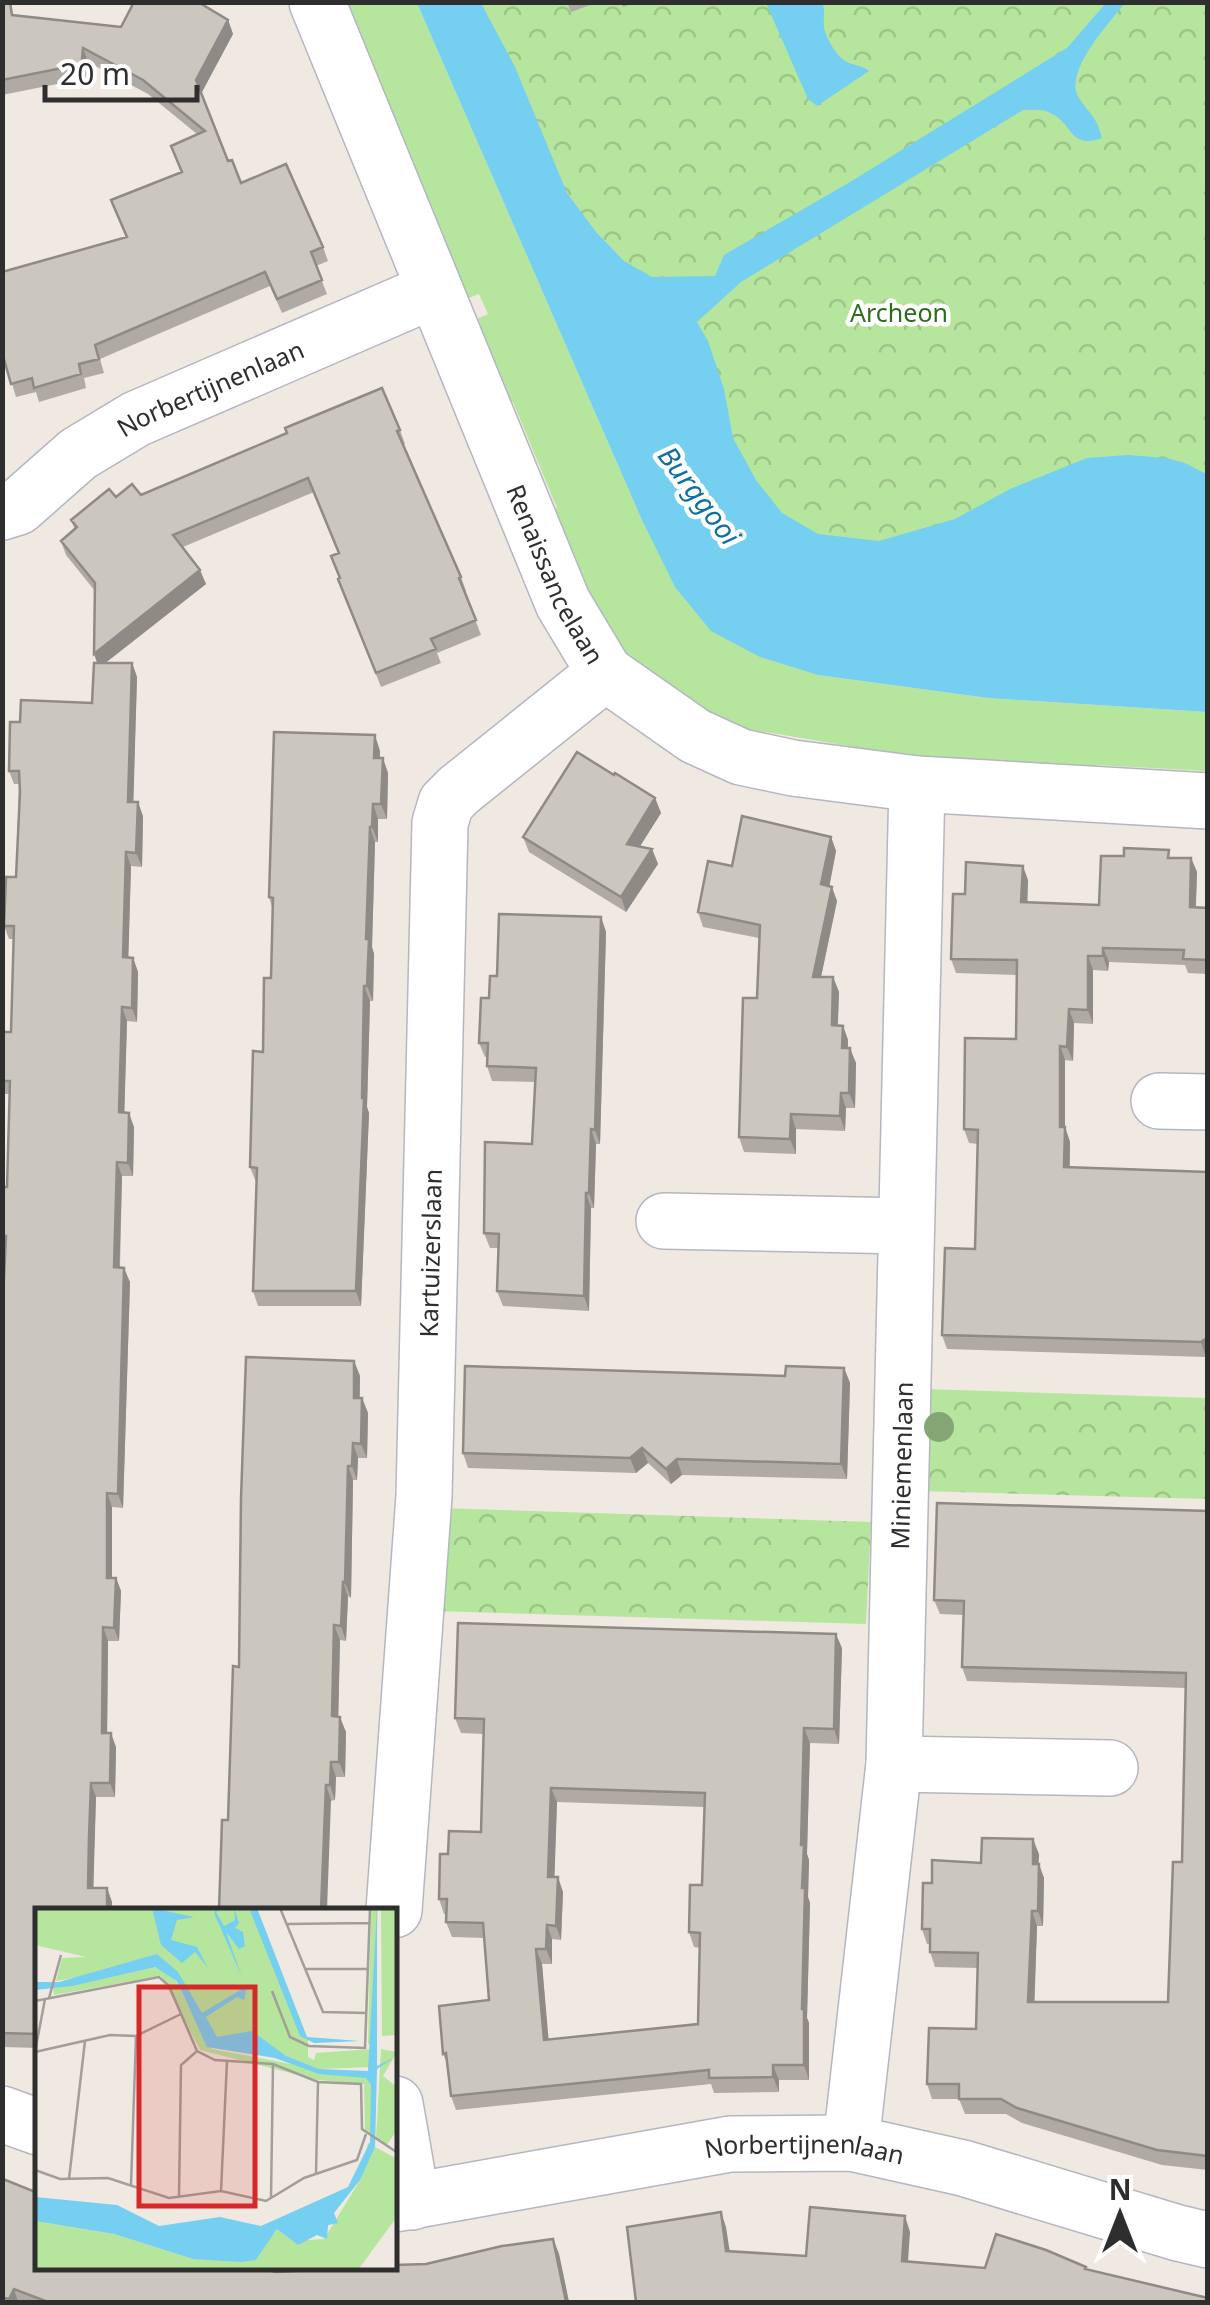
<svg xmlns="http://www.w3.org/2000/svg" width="1210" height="2305" font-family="'Noto Sans',sans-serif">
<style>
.grass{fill:#b6e59e}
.forest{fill:url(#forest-crowns)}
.water{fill:#75cff0}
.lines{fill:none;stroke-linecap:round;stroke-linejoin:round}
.minor-casing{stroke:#b4b7c1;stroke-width:58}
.minor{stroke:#fff;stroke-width:55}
.tree{fill:#84a574}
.wall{fill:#afaba4;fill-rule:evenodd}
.shaded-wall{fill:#8e8b86}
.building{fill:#cbc7bf;stroke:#8e8b86;stroke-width:2.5;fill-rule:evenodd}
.labels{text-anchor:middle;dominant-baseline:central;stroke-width:9;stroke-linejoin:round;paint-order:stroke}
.park-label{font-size:25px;fill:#2c6e1b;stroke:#fff}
.street-label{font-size:25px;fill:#2e2e2e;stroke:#fff}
.water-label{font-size:28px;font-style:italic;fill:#0d6fa3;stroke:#fff}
.inset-road{fill:none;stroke:#a29e99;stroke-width:2.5}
.view{fill:#d62828;fill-opacity:0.15;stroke:#d62828;stroke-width:5}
.inset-edge{fill:none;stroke:#2e2e2e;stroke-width:5}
</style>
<defs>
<pattern id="forest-crowns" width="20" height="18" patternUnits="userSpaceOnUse" patternTransform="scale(2.5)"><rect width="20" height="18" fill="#b6e59e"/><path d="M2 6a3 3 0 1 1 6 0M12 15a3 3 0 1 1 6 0" fill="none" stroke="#9dc588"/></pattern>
</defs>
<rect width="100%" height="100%" fill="#efe9e1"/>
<path class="grass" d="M331 3H417L641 518 818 675 988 698 1207 712V771L1097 765 1095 767 1094 776 1090 780 889 753 766 732 762 742 757 745 635 664 596 614 549 515 557 508 513 402 502 405 464 325 488 314 479 294 456 303Z"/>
<path class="forest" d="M444 3H1207V655L763 640Z
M924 1389 1207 1398V1499L921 1491Z
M440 1508 871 1522 866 1624 436 1611Z"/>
<path class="water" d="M417 3H481L515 67 567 193 596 232 624 261 652 277 715 276 724 255 850 182 1067 48 1106 3H1125C1110 22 1062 73 1079 98 1090 115 1096 115 1102 138 1068 150 1074 122 1048 112 1040 109 1032 110 1023 110L741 282 697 322 708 341 724 389 733 438 756 480 782 513 818 534 879 541 955 519 1010 489 1087 458 1128 455 1166 458 1185 463 1208 475 1207 712 988 698 818 675 760 657 711 631 675 587 641 518Z
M766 3H822C826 12 823 17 824 27 826 38 836 56 847 62 855 66 862 65 869 71L817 106 808 99Z"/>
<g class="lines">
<defs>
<g id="minor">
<path id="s1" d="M317 2 563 603 605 673 695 736 741 757 793 768 917 784 1208 801"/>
<path id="s2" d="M2 512 18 507 78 454 136 419 434 290"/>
<path d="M1159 1101 1208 1102"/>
<path d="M664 1221 905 1226"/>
<path d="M894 1764 1110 1768"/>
<path id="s3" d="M394 1910 424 1496 440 823 446 803 459 790 605 673"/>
<path d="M395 2104 412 2202"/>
<path d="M2 2114 38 2127"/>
<path id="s4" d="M851 2143 894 1764 917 784"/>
<path id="s5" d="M395 2204 730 2144 851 2143 963 2168 1178 2233 1208 2240"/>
</g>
</defs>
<use href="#minor" class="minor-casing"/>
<use href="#minor" class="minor"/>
</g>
<circle class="tree" cx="939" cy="1427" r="15"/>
<path class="wall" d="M2 2 14 15 121 27 228 20 233 34 201 93 228 161 241 183 323 247 328 261 316 266 327 294 282 313 270 286 100 359 104 373 84 378 86 388 39 402 36 392 16 397 6 364H2V272L126 238 111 200 181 172 171 146 197 134 148 94 88 62 86 84 67 82 2 95Z
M567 2H598L571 12Z
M621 2H636L623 7Z
M400 430 405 444 403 445 461 577 466 591 465 592 481 635 437 653 441 663 381 687 338 579 339 578 331 556 338 553 314 492 183 547 206 584 105 663H132L137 677 133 802 143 816 142 867 131 866 128 958H133L138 972 137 1022 127 1021 124 1113 134 1127 133 1176H122L120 1268 130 1282 123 1508 112 1507V1578H116L121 1591 119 1641H108L107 1733 116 1747 115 1797H96L94 1850 93 1888H107L112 1902 38 1910V2048L2 2047V1321L5 1249H2V1187H7L9 1094H4L2 1089V1032H11L14 939H9L4 926 16 877 19 784H14L9 771 20 722 92 703 97 663 95 591 66 555 61 541 75 530 71 520 116 497 141 495Z
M380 751V758L388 773 387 819H378V842H375L372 947 374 954 373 1001H370L367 1107 369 1113 361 1306H258L253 1291 256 1182 250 1167 271 978 272 907 269 897Z
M614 775 655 798 661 813 640 846 652 849 658 864 626 912 529 852 523 837Z
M831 837 836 851 829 886 837 901 821 977H833L839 992 838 1025 843 1026 848 1040V1048L856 1063 855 1108H846L845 1131 796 1129V1154L744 1152 739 1137 757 998 759 938 703 927 698 912Z
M1172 858H1191L1197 872 1196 907 1208 908V974L1188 973 1185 965 1109 962 1108 971 1093 970V1024L1074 1023 1073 1061 1065 1060V1127L1070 1142V1167L1208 1172 1206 1357 947 1349 942 1335 975 1249 978 1144 969 1143 964 1129 1016 1039 1017 975 956 973 951 959 965 894 1028 880 1027 902 1099 905Z
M601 917 606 932 600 1144H596L594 1208H591L589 1311 503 1306 497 1291 499 1248H490L484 1233 532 1144 535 1082 492 1081 487 1066V1057H485L479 1043 489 998 497 976Z
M354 1361 360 1376V1398H362L368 1413 367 1458H358L357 1480H353L351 1598 348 1596 346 1641 340 1640 338 1717 346 1732 345 1777H336L335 1800 228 1820 239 1667Z
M844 1368 850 1383 847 1479 682 1475 671 1484 648 1463 636 1473 468 1468 463 1453 785 1376Z
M1208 1511V2170L1162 2165 1022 2123 1006 2114H965L959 2099H932L927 2084 976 2029 978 1968 935 1967 930 1952V1944H927L922 1929 932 1883 981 1863 1039 1854 1038 1864 1044 1878 1043 1926H1037L1034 2002H1168L1182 1862 1186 1688 967 1681 962 1667 963 1615 940 1614 934 1600Z
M842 1648 839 1744 810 1743 807 1854 809 1860 808 1897 810 1903 807 2018 809 2023V2080H779V2092L714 2093 711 2084 456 2110 451 2096 447 2063 443 2054 489 2000 484 1938 452 1937 446 1922 447 1914H444L439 1899 448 1854 481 1832 484 1734 461 1733 455 1718ZM557 1802 704 1807 702 1885 689 1932 694 1947 700 1948 698 2024 548 2040 542 1964H552V1939L561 1940 563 1892 554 1877Z
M2 2181 38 2268 276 2272 426 2264 553 2239 559 2254 569 2302H2Z"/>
<path class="shaded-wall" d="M228 20 233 34 201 94 196 80Z
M83 48 88 62 86 84 81 70Z
M200 570 206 584 99 668 94 654Z
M132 663 137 677 133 816 128 802Z
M375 735 380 751 379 773 374 758Z
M383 758 388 773 387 819 381 804Z
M655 798 661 813 632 859 627 844Z
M138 802 143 816 142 867 136 853Z
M373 804 378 819V842L372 827Z
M370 827 375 842 372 947 374 954 373 1001 367 986 366 939Z
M831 837 836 851 827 899 821 884Z
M652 849 658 864 626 912 621 897Z
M126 852 131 866 128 971 123 957Z
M1191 858 1197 872 1195 922 1190 907Z
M1023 866 1028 880 1027 916 1021 902Z
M832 887 837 901 818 991 813 977Z
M601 917 606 932 600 1144 595 1130Z
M1103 948 1109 962 1108 971 1103 956Z
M1088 956 1093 970V1024L1088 1010Z
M133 958 138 972 137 1022 132 1008Z
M833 977 839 992 837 1040 832 1025Z
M364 986 370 1001 367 1107 369 1113 361 1306 356 1291Z
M122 1007 127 1021 124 1126 119 1112Z
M1069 1009 1074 1023 1073 1061 1067 1047Z
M843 1026 848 1040 847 1062 842 1048Z
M1060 1046 1065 1060V1127L1070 1142 1069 1181 1064 1167 1060 1127Z
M850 1048 856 1063 855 1108 849 1093Z
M841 1093 846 1108 845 1131 840 1116Z
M129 1113 134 1127 133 1176 128 1163Z
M791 1114 796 1129V1154L790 1139Z
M591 1129 596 1144 594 1208 589 1193Z
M117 1162 122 1176 119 1281 114 1267Z
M586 1193 591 1208 589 1311 584 1296Z
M124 1268 130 1282 123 1508 118 1494Z
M1208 1337V1356L1206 1357 1201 1342Z
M354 1361 360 1376 359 1413 354 1398Z
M844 1368 850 1383 847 1479 841 1464Z
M362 1398 368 1413 367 1458 361 1444Z
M353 1443 358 1458 357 1480 352 1466Z
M642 1448 648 1463 636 1473 630 1458Z
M677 1459 682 1475 671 1484 666 1469Z
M348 1466 353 1480 351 1598 345 1583Z
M107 1493 112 1507V1591L107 1578Z
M116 1578 121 1591 119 1641 114 1628Z
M343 1582 348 1596 346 1641 341 1626Z
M334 1625 340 1640 338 1731 332 1716Z
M103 1627 108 1641 107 1747 102 1733Z
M836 1634 842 1648 839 1744 834 1729Z
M340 1717 346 1732 345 1777 339 1762Z
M804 1728 810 1743 807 1854 809 1860 808 1897 810 1903 807 2018 809 2023V2080L804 2065 802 2009 801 1845Z
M111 1733 116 1747 115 1797 110 1783Z
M331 1762 336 1777 335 1800 330 1785Z
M91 1783 96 1797 93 1902 88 1888Z
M326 1785 331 1800 327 1910H321Z
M551 1788 557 1802 554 1892 548 1877Z
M1033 1839 1039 1854 1038 1878 1033 1864Z
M1039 1864 1044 1878 1043 1926 1038 1911Z
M558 1877 563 1892 561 1940 556 1926Z
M107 1888 112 1902V1910H107Z
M1032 1911 1037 1926 1034 2016 1028 2002Z
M547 1925 552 1939V1964L546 1949Z
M536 1949 542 1964 550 2055 544 2040Z
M773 2065 779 2080V2092L773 2077Z
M721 2212 726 2227 732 2266 726 2251Z
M905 2216 910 2232 907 2276 902 2261Z
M553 2239 559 2254 569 2302H566Z
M14 2289 18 2302H10L9 2299Z"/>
<path class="building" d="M2 2H10L12 15 121 27 134 2H198L228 20 196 80 228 161 232 160 241 183 286 164 323 247 311 252 322 280 277 299 265 272 95 345 99 359 79 364 81 374 34 388 32 378 11 384 2 352V272L127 237 111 200 182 172 171 146 205 131 143 80 83 48 81 70 62 68 2 80Z
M382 388 400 430 397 431 461 577 459 578 476 620 431 639 436 649 376 673 338 579 340 578 331 556 339 553 308 478 173 535 200 570 94 654 95 583 61 541 77 527 71 520 109 489 116 497 132 484 141 495 287 433 285 428Z
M94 663H132L128 802H138L136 853 126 852 123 957 133 958 132 1008 122 1007 119 1112 129 1113 128 1163 117 1162 114 1267 124 1268 118 1494 107 1493V1578H116L114 1628 103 1627 102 1733H111L110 1783H91L89 1836 88 1888H107V1910H38V2034L2 2033V1321L6 1236H2V1187H7L10 1081H2V1032H11L14 926H4L6 877H16L20 792 19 771H9L10 722H20L21 700 92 703Z
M274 732 375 735 374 758H383L381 804H373L372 827H370L366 939H369L367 986H364L362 1098H364L356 1291H253L257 1168 250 1167 253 1051 263 1052 264 978H271L273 898 269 897Z
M577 752 614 775 615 773 655 798 627 844 652 849 621 897 523 837Z
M742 816 831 837 821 884 832 887 813 977H833L832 1025 843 1026 842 1048H850L849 1093H841L840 1116 791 1114 790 1139 739 1137 743 998H757L760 925 698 912 708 861 732 866Z
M1124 848 1169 850 1168 858H1191L1190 907 1208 908V960L1183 959 1184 950 1103 948V956H1088V1010L1069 1009 1067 1047 1060 1046V1127H1065L1064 1167 1208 1172V1337L1201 1342 942 1335 945 1248 975 1249 978 1130 964 1129 965 1038 1016 1039 1017 960 951 959 953 894H965L966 862 1023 866 1021 902 1099 905 1101 856H1124Z
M499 914 601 917 595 1130 591 1129 589 1193H586L584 1296 497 1291 499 1234 484 1233 485 1142 532 1144 536 1068 487 1066 488 1043H479L481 998H489L490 976H497Z
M246 1357 354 1361V1398H362L361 1444 353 1443 352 1466H348L345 1583 343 1582 341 1626 334 1625 332 1716 340 1717 339 1762H331L330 1785H326L321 1910H219L222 1820H228L233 1666 239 1667 241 1498Z
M465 1366 785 1376 786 1366 844 1368 841 1464 677 1459 666 1469 642 1448 630 1458 463 1453Z
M937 1503 1208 1511V2156L1157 2150 1017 2108 1001 2099H959V2084H927L929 2028 976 2029 978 1953 930 1952V1929H922L923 1883H932V1860L981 1863 982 1838 1033 1839V1864H1039L1038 1911H1032L1028 2002H1168L1173 1862H1182L1186 1673 962 1667 964 1601 934 1600Z
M458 1623 836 1634 834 1729 804 1728 801 1845H804L802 1888H805L802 2009H804V2065H773V2077L709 2078V2070L451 2096 446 2053 443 2054 439 2006 489 2000 483 1923 446 1922 447 1899H439L440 1854H448L449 1831 481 1832 484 1719 455 1718ZM551 1788 705 1793 702 1885H690L689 1932 700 1933 698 2024 544 2040 536 1949H546L547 1925 556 1926 558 1877H548Z
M3 2179 38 2193V2268H259L276 2272 348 2268H395V2265L426 2264 502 2246 553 2239 566 2302H48L14 2289 9 2299 2 2297Z
M810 2207 905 2216 902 2261 985 2268 996 2234 1046 2250 1086 2267 1085 2269 1208 2298V2302H636L627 2227 721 2212 726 2251 806 2256Z"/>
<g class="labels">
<g class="park-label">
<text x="899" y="312">Archeon</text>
</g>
<g class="street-label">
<text stroke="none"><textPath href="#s2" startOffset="245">Norbertijnenlaan</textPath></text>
<text stroke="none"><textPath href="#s1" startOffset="620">Renaissancelaan</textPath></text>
<text stroke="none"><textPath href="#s3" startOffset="658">Kartuizerslaan</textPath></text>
<text stroke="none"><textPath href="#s4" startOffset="680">Miniemenlaan</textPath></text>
<text stroke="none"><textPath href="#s5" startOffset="415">Norbertijnenlaan</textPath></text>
</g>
<g class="water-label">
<text transform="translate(700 495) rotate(53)">Burggooi</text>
</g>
</g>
<g transform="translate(35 1908)">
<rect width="362" height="362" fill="#efe9e1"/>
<path d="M336 0H343L337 137 333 136ZM117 58 138 68 177 141 331 170 336 177V227L330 221 329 176 283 172 165 142 126 68 19 87 18 80ZM229 127 279 152 281 145 337 141V159L284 161 252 149ZM346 141 362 144 348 168 362 179V222L351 238 341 231Z" fill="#b6e59e"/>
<path d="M0 0H219L273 131V149L177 140 131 54 21 73 27 50 51 49 0 37ZM346 0H362V127L347 128ZM333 235 362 251 361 310 323 362H0V313L79 326 158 351 221 352 242 321 258 333 289 331 325 272Z" fill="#b6e59e"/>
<path d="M117 0 159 9 142 12 136 32 162 39 173 60 160 44 147 55 126 37ZM181 0H188L181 4 189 18 200 12 199 0 204 15 200 20 208 24 210 38 204 41 191 24 207 69 179 5ZM214 0H222L272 129 325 133 279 135 265 128ZM342 0V158L360 149 342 161 340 239 325 272 299 305 303 315 293 317 292 331 282 327 263 337 242 321 221 352 206 354 158 351 79 326 0 313V289L82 297 124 318 185 309 226 318 313 279 335 234 336 177 331 170 284 166 240 150 172 139 142 73 120 59 37 78 0 82V74H24L122 46 143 64 167 105 212 78 209 92 202 89 171 109 182 129 217 123 251 148 284 161 333 163Z" fill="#75cff0"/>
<path class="inset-road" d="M245 0 288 104 332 105M252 16 334 15M270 61H332M237 83 255 129 274 138 330 140 335 0M14 90 26 47M0 93 124 69 134 78 162 143 180 152 238 156 283 174 326 176 327 221 363 245M0 144 75 127 101 128 146 106M0 144 10 91M0 262 25 271 73 270 134 290 186 283 231 293 269 270 322 252 331 226M281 265 283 174M34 271 50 133M96 277 101 128M186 283 192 153M144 288 146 157 161 144M236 290 238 156"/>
<path class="view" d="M104 79H220V298H104Z"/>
<rect width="362" height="362" class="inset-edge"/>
</g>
<rect width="1210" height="2305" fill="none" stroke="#2e2e2e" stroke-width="10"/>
<g transform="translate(1120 2215)" stroke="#ffffff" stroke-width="8" paint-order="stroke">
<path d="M0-8L18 38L0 25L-18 38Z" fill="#2e2e2e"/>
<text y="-15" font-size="28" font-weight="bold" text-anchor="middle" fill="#2e2e2e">N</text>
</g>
<path d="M45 85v15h152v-15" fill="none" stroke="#2e2e2e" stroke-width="5"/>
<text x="60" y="85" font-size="30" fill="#2e2e2e" stroke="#ffffff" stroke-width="8" paint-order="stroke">20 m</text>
</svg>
